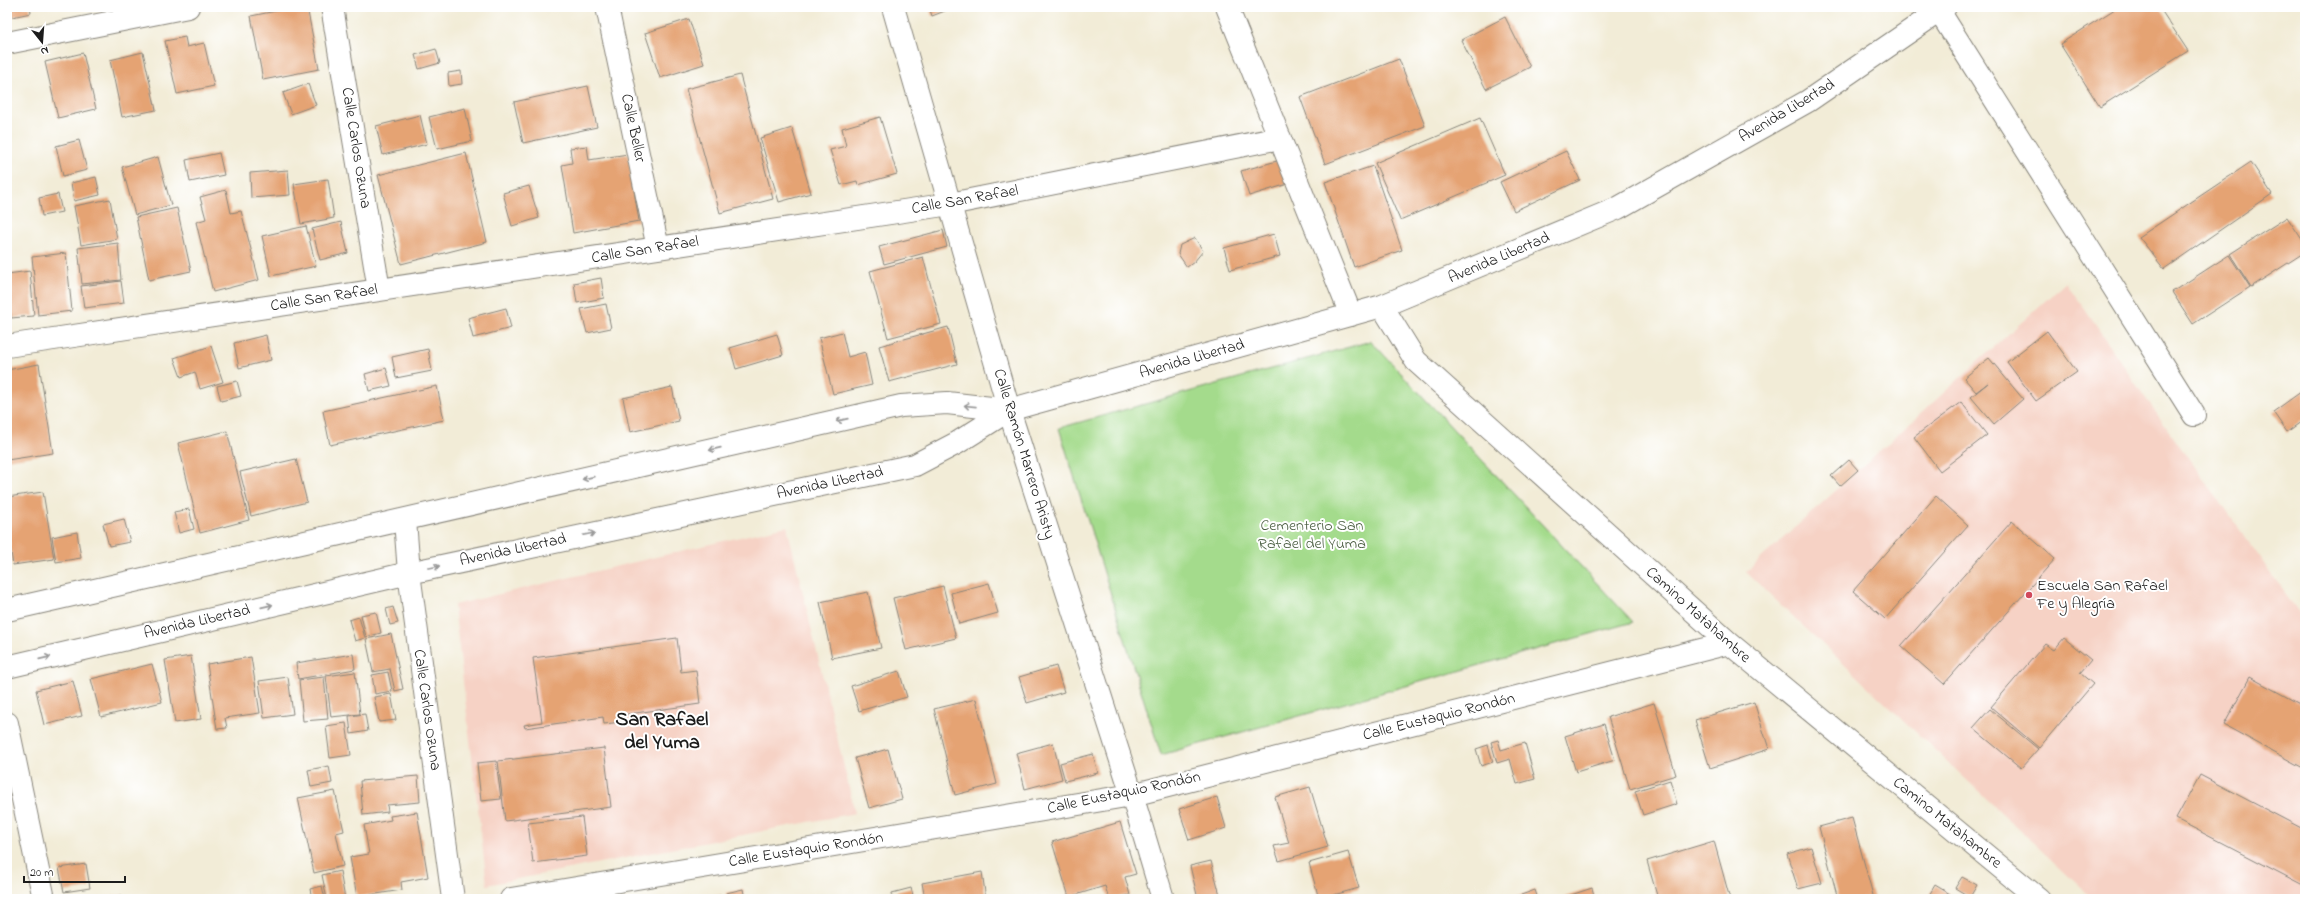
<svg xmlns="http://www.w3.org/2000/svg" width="2312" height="906" font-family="'Indie Flower',sans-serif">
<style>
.built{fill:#f6d2c5}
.green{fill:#a4db8c;stroke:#607c54}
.building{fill:#e5a373}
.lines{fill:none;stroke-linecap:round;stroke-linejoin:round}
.street-casing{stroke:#87847a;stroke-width:24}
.street{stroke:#fff;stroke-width:22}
.oneway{stroke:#999}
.poi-dot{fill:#d1495b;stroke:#fff;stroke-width:1.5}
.labels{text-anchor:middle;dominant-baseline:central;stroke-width:4;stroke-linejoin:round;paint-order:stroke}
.street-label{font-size:16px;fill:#1c1c1c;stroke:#fff}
.park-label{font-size:16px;fill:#4c5f43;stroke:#fff}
.poi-label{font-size:16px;fill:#1c1c1c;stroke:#fff;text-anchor:start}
.district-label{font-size:20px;font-weight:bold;fill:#1c1c1c;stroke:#fff}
</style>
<rect width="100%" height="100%" fill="#fff"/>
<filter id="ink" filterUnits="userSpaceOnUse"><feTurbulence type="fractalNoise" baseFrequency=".025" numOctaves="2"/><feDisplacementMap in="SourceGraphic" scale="8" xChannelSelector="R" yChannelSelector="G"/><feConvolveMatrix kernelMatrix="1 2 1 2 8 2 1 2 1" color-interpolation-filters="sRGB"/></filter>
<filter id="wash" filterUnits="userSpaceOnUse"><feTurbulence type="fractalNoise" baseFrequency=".012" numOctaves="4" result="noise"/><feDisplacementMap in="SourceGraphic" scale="16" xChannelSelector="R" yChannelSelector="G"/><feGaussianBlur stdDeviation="0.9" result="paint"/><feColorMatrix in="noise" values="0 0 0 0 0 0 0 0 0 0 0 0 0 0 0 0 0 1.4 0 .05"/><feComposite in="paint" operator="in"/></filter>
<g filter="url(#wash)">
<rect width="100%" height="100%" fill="#f2ecd7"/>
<path class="built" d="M2066 282 2149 403 2305 621V898L2093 899 1746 572Z
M787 526 855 813 487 885 454 605Z"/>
<path class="green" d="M1371 341 1633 622 1161 755 1059 428Z"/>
<g id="blocks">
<path class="building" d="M7 7H30L31 13 7 18Z
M296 7H307L319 69 263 80 251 16Z
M929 7H955L932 16Z
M2118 7H2159L2188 51 2100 107 2060 44Z
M1505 17 1530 67 1486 89 1461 40Z
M689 19 704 64 660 78 645 33Z
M185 37 187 47 204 43 214 86 177 94 165 41Z
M436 49 440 63 419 69 415 55Z
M143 52 156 110 122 117 110 60Z
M83 53 96 109 58 118 45 62Z
M1399 59 1425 126 1325 164 1300 97Z
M461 71 462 84 449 86 448 73Z
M740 75 773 199 720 213 686 89Z
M308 84 316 105 291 114 283 93Z
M588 86 597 127 523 143 514 102Z
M465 108 472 141 437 149 429 117Z
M420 115 427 144 383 155 376 126Z
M880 117 897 174 858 185 857 181 841 185 830 150 846 146 842 128Z
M1480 118 1505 175 1400 220 1375 163Z
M792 128 811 193 779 202 760 138Z
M79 140 87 170 63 176 56 146Z
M587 146 589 160 628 154 639 221 573 233 562 165 572 163 570 148Z
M1566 151 1580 180 1514 211 1500 182Z
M219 153 224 175 190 182 186 160Z
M466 153 487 242 401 264 378 175Z
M158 157 171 205 135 215 122 167Z
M1284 159 1291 183 1249 196 1241 171Z
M2251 162 2272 194 2164 269 2139 237Z
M1373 166 1402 250 1354 267 1325 182Z
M288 170 290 195 251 198 250 173Z
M96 177 100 195 74 201 71 183Z
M328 179 334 218 301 224 294 184Z
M529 186 539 218 512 226 503 193Z
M226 190 231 213 241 211 259 280 213 292 196 222 206 219 200 197Z
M58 194 62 212 42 216 39 198Z
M110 199 117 239 81 245 74 206Z
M177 208 191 271 149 280 136 217Z
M2287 217 2305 244V252L2251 287 2230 254Z
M341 222 348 253 320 260 312 229Z
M306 226 316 266 271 276 262 236Z
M943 230 947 247 884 264 879 247Z
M1274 234 1280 256 1230 270 1224 248Z
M1195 238 1203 251 1194 262 1187 267 1178 254 1180 245Z
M118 243 121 280 82 284 78 248Z
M66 253 72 311 38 315 32 257Z
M2229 255 2250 287 2193 324 2172 292Z
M923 257 941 324 888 338 870 271Z
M30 271 34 316 11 318 7 274Z
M601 278 604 298 577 303 574 283Z
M121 281 124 303 84 308 81 286Z
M606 304 611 328 587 333 581 309Z
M506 308 511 328 473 338 468 318Z
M948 327 957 364 889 382 879 346Z
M2047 331 2077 372 2036 401 2007 362Z
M842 332 848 357 865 352 872 385 833 394 819 338Z
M777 334 783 355 736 369 730 348Z
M266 335 271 360 239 368 234 343Z
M211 346 223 382 200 389 195 372 181 377 174 358Z
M428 349 432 371 396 378 392 357Z
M1989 358 2023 399 1994 424 1971 397 1988 383 1976 392 1964 378Z
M39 364 53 453 7 460V370Z
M386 368 391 386 369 391 365 374Z
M237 381 241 396 221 401 217 386Z
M437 386 444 420 330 445 323 411Z
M672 387 679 421 630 432 623 398Z
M2305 389V419L2287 432 2273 412Z
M1961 402 1987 435 1940 471 1914 437Z
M227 431 249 520 200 533 178 443Z
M296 459 307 502 251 516 240 472Z
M1849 460 1858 470 1840 486 1831 476Z
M43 492 54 559 13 565 7 527V497Z
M1936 496 1968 525 1885 619 1853 591Z
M189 509 194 529 179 533 174 512Z
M124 519 130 542 109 546 103 524Z
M2012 521 2055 559 1944 684 1901 646Z
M77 532 81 558 56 562 52 537Z
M989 583 998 613 959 624 951 593Z
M943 586 956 638 906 650 893 598Z
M868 592 881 648 832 658 820 602Z
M393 607 398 623 390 625 386 609Z
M376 612 381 633 366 637 361 615Z
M359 617 365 638 355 641 349 620Z
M391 634 403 689 395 691 390 669 373 672 366 639Z
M677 638 681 672 696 670 700 704 621 715 622 722 604 724 603 717 525 728 524 725 542 722 533 658Z
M2064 638 2091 660 2080 673 2093 684 2039 748 1991 707 2045 644 2054 650Z
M353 654 355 669 298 679 296 663Z
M191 656 201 719 175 723 165 660Z
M251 657 260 713 225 718 227 728 217 729 207 664Z
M152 664 162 702 101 717 91 679Z
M1056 666 1064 692 1027 703 1019 677Z
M899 671 907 697 859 711 851 686Z
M355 672 360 714 331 717 326 676Z
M388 672 392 691 375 694 372 675Z
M288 677 293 714 264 718 259 681Z
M324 677 328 719 303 721 299 680Z
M2250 677 2305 707V769L2224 725Z
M73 681 82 716 44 725 36 690Z
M391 694 396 720 379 722 374 697Z
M976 699 997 784 955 795 934 709Z
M1754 702 1769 749 1710 768 1695 720Z
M1654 703 1676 775 1630 789 1608 717Z
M1990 709 2038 749 2021 768 1973 728Z
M365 714 368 731 351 734 349 716Z
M346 723 351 755 330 758 326 726Z
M1604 724 1615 760 1576 772 1565 736Z
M1498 740 1501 750 1525 743 1535 779 1517 784 1510 759 1497 763 1491 742Z
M1053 743 1062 779 1025 789 1016 753Z
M1488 745 1493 762 1481 766 1476 749Z
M604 748 611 807 505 821 498 761Z
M888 749 902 799 869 808 855 758Z
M1093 754 1098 773 1065 781 1060 763Z
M496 761 501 799 481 801 477 763Z
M329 766 332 783 311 787 308 770Z
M2200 775 2305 830V881L2303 885 2176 819Z
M418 776 420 802 387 805 388 812 363 815 360 781Z
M1670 780 1677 804 1643 815 1635 791Z
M1310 787 1328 847 1279 861 1274 846 1289 843 1275 797Z
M335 791 344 831 336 833 343 866 314 873 298 798Z
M1217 797 1226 828 1189 840 1179 809Z
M417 812 428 877 401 882 402 890 357 897 350 857 369 854 364 825 391 820 390 816Z
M582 817 587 856 533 863 528 823Z
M1852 818 1874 899H1838L1819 827Z
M1120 822 1136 874 1125 877 1130 895 1109 899 1105 886 1069 897 1052 842Z
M1714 841 1730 899H1658L1647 861Z
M1811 847 1822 883 1798 889 1787 854Z
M1348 852 1359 888 1319 899 1309 863Z
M1211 861 1220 895 1198 899 1190 866Z
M86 864 90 888 64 892 59 868Z
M340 871 345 899H327L322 875Z
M982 872 986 899H925L922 883Z
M1962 877 1977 885 1970 897 1955 888Z
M1935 885 1950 894 1947 899H1932L1928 897Z
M322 886 325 899H312L310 889Z
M911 888 914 899H893L892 893Z
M1592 888 1595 899H1559Z
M743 889 745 899H727L726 893Z
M1535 890 1538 899H1510Z
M122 895V899H98V898Z
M721 895 722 899H705V898Z"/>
</g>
</g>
<g filter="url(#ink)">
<use href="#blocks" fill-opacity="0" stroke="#87847a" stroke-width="1"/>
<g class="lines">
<defs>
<path id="street" d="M332 7 379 290
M607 7 658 248
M893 7 1009 410 1132 795 1163 899
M1227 7 1351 315
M1939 11 2194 415
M7 43 188 7
M1382 306 1416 361 1729 643 2039 899
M7 346 950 204 1280 138
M405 520 409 573 453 899
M7 610 901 406 947 403 1009 410
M7 667 409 573 915 465 957 443 1009 410 1382 306 1618 208 1808 101 1945 7
M7 723 44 899
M511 899 1132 795 1729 643"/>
</defs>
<use href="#street" class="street-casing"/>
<use href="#street" class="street"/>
</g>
<defs><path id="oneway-shaft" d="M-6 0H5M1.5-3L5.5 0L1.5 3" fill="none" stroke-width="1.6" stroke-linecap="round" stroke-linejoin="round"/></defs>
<g class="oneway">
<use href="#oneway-shaft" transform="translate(970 406) rotate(-174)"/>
<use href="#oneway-shaft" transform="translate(842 420) rotate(167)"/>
<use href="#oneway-shaft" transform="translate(715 449) rotate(167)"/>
<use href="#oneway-shaft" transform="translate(588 478) rotate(167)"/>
<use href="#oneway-shaft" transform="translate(589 534) rotate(-12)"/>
<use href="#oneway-shaft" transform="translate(434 567) rotate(-12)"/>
<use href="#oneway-shaft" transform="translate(267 606) rotate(-13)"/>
<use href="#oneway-shaft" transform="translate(45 658) rotate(-13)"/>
</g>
</g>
<circle class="poi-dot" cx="2029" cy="595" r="4"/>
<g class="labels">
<g class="street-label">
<text transform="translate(1787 111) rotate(-31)">Avenida Libertad</text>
<text transform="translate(633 128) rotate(78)">Calle Beller</text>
<text transform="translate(356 148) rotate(81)">Calle Carlos Ozuna</text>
<text transform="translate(965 200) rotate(-10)">Calle San Rafael</text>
<text transform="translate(645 250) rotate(-9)">Calle San Rafael</text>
<text transform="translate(1499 258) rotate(-23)">Avenida Libertad</text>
<text transform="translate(324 298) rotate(-9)">Calle San Rafael</text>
<text transform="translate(1192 359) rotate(-16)">Avenida Libertad</text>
<text transform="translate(1024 454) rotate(73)">Calle Ramón Marrero Aristy</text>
<text transform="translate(830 483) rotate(-12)">Avenida Libertad</text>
<text transform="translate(513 550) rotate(-12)">Avenida Libertad</text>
<text transform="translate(1698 615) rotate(42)">Camino Matahambre</text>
<text transform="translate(197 622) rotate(-13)">Avenida Libertad</text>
<text transform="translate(427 710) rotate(82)">Calle Carlos Ozuna</text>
<text transform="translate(1439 717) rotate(-14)">Calle Eustaquio Rondón</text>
<text transform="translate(1124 793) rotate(-12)">Calle Eustaquio Rondón</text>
<text transform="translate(1947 823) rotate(39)">Camino Matahambre</text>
<text transform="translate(806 850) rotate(-9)">Calle Eustaquio Rondón</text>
</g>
<g class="park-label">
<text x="1312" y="526">Cementerio San<tspan x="1312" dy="18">Rafael del Yuma</tspan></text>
</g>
<g class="poi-label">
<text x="2037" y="586">Escuela San Rafael<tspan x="2037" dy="18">Fe y Alegría</tspan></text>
</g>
<g class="district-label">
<text x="662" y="720">San Rafael<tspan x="662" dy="23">del Yuma</tspan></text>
</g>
</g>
<rect width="2312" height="906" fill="none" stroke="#fff" stroke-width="24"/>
<g transform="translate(42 42) rotate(163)" stroke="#ffffff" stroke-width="3" paint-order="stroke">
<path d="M0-3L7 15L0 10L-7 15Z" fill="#1c1c1c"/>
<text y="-6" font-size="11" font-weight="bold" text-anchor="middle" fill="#1c1c1c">N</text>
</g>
<path d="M24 876v6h101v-6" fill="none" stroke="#1c1c1c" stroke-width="2"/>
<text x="30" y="876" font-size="12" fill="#1c1c1c" stroke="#ffffff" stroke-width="3" paint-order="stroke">20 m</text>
</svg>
